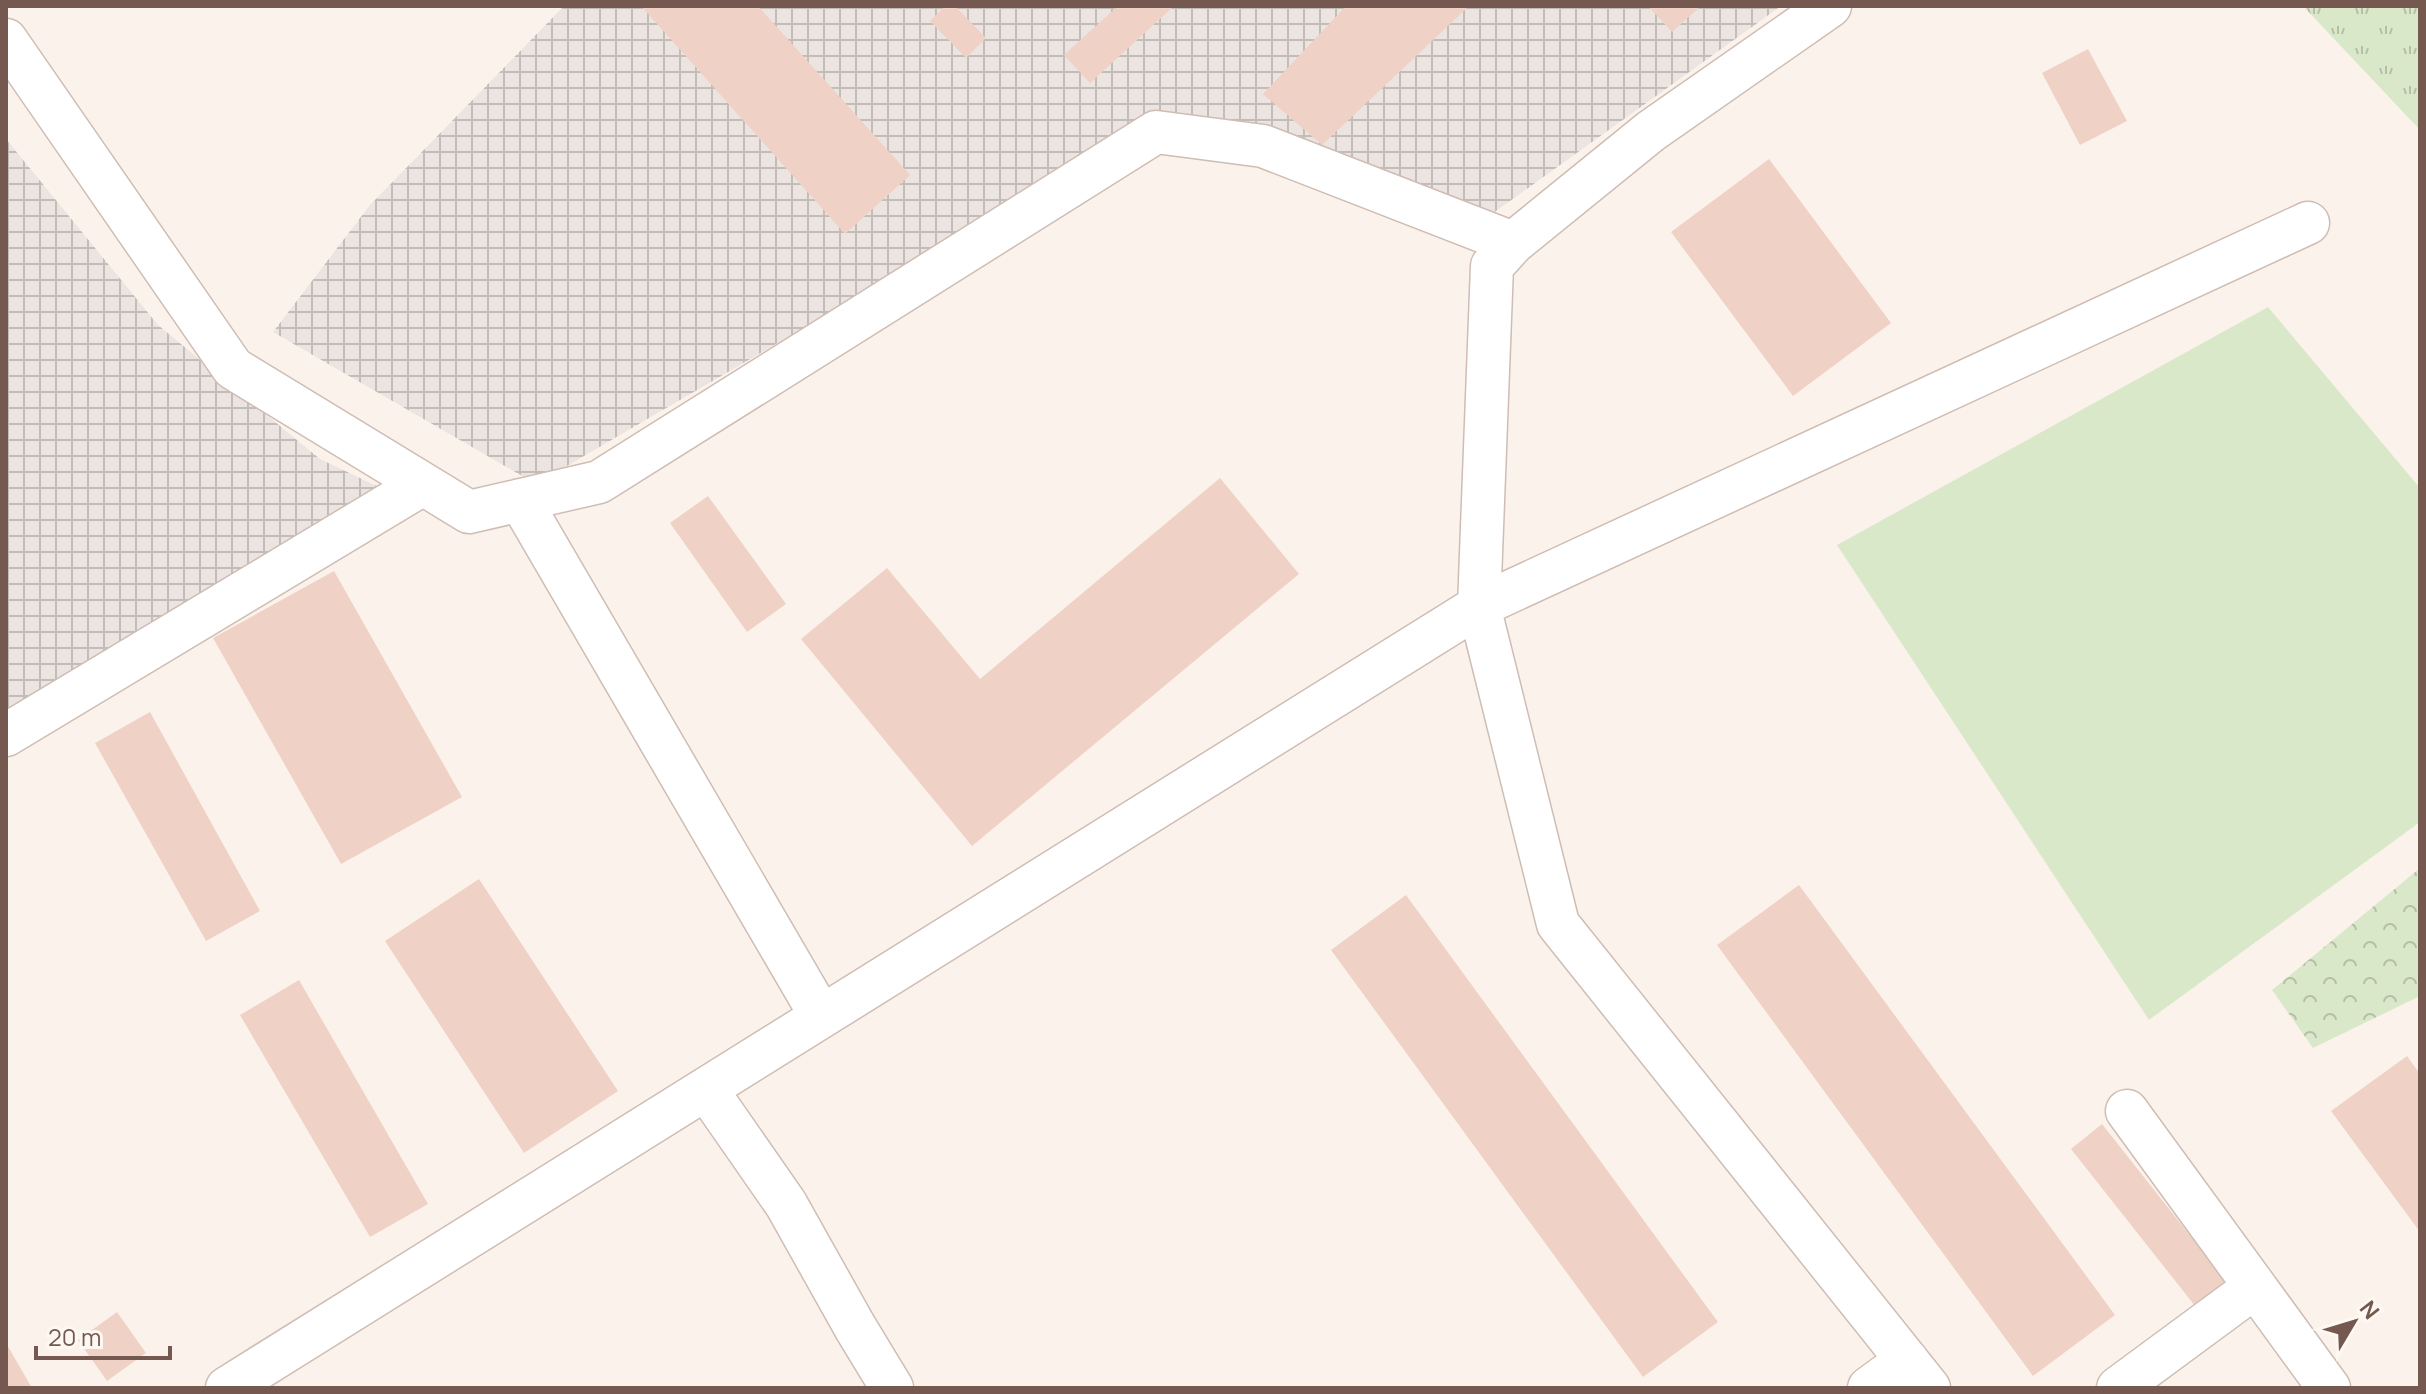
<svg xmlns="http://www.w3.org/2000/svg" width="2426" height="1394" font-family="Manrope,sans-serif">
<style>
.industrial{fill:url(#industrial-grid)}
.grass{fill:url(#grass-tufts)}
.forest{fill:url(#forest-crowns)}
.garden{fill:#dae8ca}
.building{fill:#efd1c5}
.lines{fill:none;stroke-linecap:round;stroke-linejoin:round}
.minor-casing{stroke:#cfbdb4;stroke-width:45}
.minor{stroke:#fff;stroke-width:42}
</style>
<defs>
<pattern id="industrial-grid" width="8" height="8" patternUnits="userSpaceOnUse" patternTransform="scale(2)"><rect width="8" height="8" fill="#ebe4e0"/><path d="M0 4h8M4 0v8" fill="none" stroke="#c3bcb8"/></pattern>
<pattern id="grass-tufts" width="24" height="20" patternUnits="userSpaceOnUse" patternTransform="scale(2)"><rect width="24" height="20" fill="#dae8ca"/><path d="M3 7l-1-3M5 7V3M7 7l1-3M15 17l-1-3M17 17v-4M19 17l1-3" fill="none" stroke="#b5bfa6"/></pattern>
<pattern id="forest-crowns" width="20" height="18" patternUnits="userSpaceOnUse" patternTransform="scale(2)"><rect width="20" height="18" fill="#dae8ca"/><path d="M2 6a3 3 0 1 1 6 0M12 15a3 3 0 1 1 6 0" fill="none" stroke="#b5bfa6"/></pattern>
</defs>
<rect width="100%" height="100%" fill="#fbf3eb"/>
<path class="industrial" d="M564 6H1781L1485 219 1170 114 536 484 273 332 370 205Z
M6 139 158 325 320 459 400 497 6 713Z"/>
<path class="grass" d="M2303 6H2420V130Z"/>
<path class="forest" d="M2420 868V996L2313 1048 2272 990Z"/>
<path class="garden" d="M2268 307 2420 488V822L2149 1020 1837 545Z"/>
<path class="building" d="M641 6H758L910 175 845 234Z
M945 6H955L986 38 966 58 930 21Z
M1118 6H1174L1090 83 1064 55Z
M1346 6H1469L1322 145 1263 94Z
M1648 6H1701L1672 32Z
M2088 49 2127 121 2080 145 2042 73Z
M1769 159 1891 323 1793 396 1671 232Z
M1220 478 1299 574 972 846 801 639 887 568 980 679Z
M708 496 786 604 747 632 670 523Z
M334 571 462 797 341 864 213 638Z
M150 712 260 911 206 941 95 743Z
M479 879 618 1091 524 1153 385 941Z
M1799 885 2115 1315 2033 1376 1717 945Z
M1406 895 1718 1322 1643 1377 1331 950Z
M299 980 428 1204 370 1237 240 1015Z
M2407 1056 2420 1074V1232L2331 1111Z
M2102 1124 2230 1286 2199 1311 2071 1149Z
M117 1312 146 1353 107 1381 78 1340Z
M6 1343 32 1388H6Z"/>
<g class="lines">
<defs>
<path id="minor" d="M1830 6 1651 131 1513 243 1492 266 1479 606 1558 924 1929 1388
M6 40 233 368 469 512 599 482 1156 132 1263 146 1513 243
M520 500 821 1016
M6 735 423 484
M706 1089 786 1204 855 1327 892 1388
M2127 1111 2329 1388
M227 1388 1479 606 2308 223
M1869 1388 1907 1360
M2118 1388 2255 1287"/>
</defs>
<use href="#minor" class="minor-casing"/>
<use href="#minor" class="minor"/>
</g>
<rect width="2426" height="1394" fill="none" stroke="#755950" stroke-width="16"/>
<g transform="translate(2354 1322) rotate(52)" stroke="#fef8f2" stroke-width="6" paint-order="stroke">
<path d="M0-6L14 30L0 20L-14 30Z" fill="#755950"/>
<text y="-12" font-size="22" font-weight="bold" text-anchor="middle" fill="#755950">N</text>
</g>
<path d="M36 1346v12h134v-12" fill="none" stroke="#755950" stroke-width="4"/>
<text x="48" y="1346" font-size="24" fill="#755950" stroke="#fef8f2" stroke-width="6" paint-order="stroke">20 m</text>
</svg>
